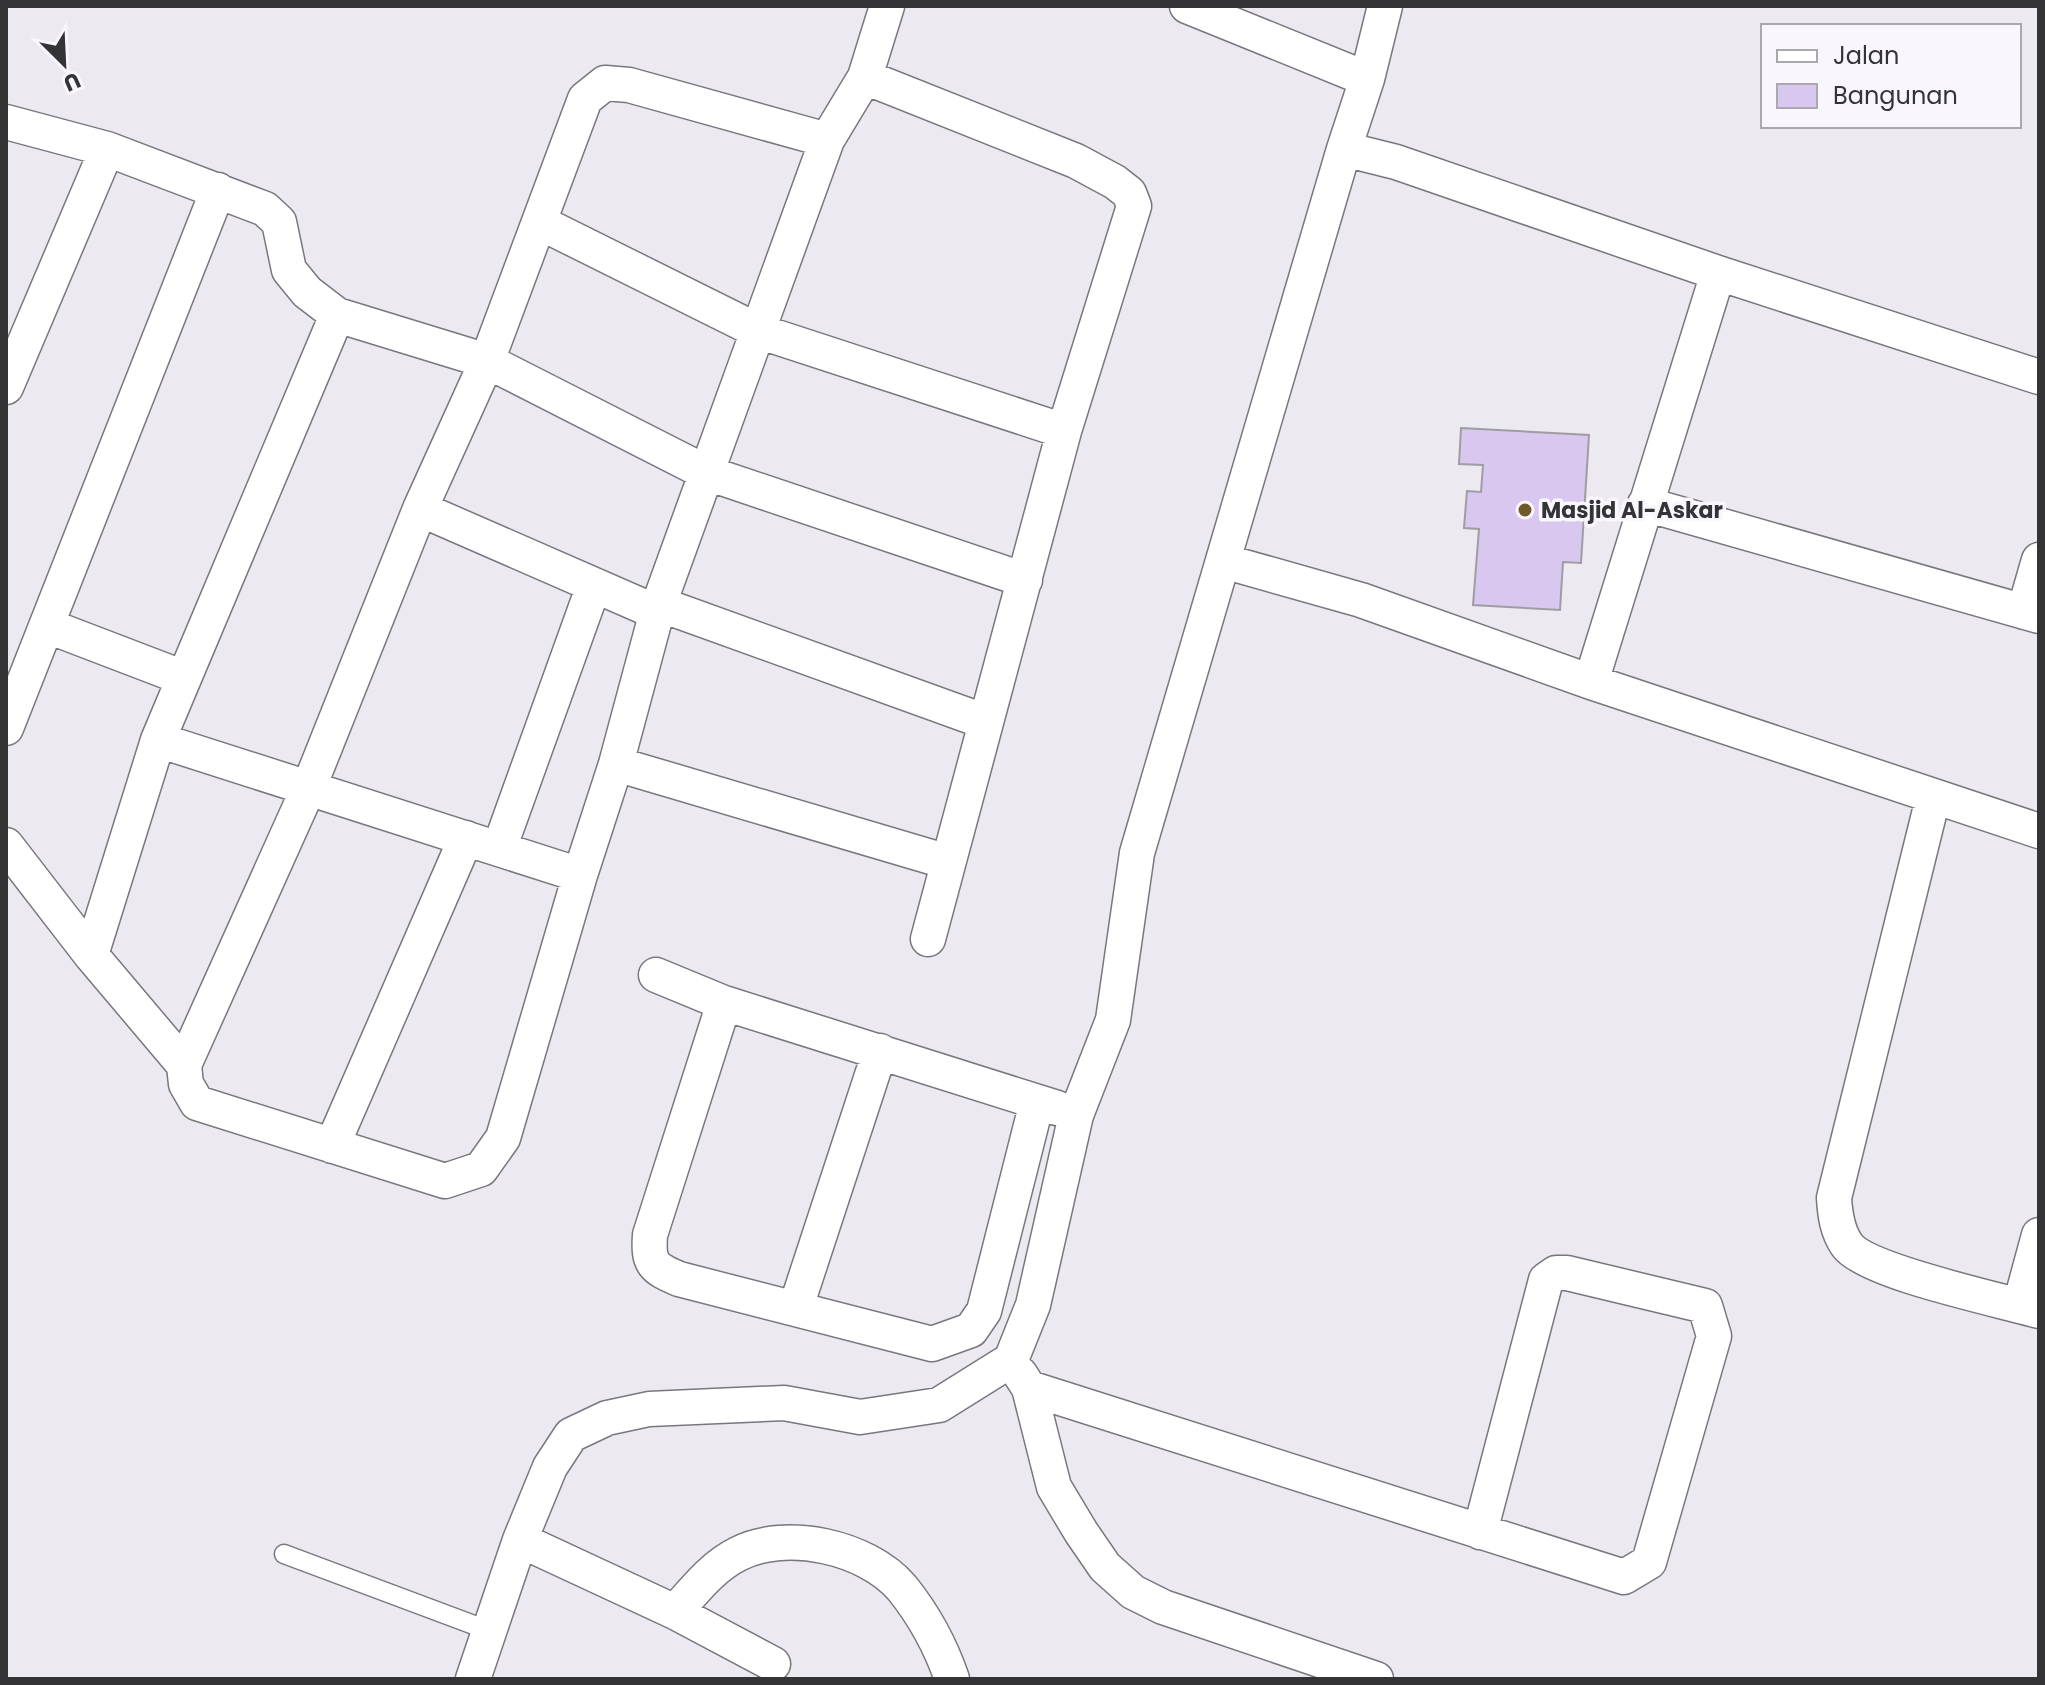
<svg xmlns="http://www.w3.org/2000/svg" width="2045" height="1685" font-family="Poppins,sans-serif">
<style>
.building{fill:#d8c8ef;stroke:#9f9ca3;stroke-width:2}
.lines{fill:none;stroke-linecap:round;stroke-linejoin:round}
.service-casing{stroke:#79777e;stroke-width:21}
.minor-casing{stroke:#79777e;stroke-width:37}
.service{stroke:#fff;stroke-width:18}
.minor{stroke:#fff;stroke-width:34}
.poi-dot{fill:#715829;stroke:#f9f6fe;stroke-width:3}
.labels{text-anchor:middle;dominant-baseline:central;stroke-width:7;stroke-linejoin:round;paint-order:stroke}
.poi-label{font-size:22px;font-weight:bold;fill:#343336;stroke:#f9f6fe;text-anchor:start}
</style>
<rect width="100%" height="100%" fill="#ece9f1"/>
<path class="building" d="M1461 428 1589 435 1581 563 1563 562 1560 610 1473 605 1479 529 1464 528 1467 491 1481 492 1483 465 1459 464Z"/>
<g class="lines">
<defs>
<path id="service" d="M284 1554 490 1631"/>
<path id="minor" d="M1187 6 1367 79
M865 77 1076 161 1115 182 1129 193 1134 206 1064 431 928 939
M6 122 107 149 265 209 279 222 289 270 307 292 337 315 487 361 707 473 1025 580
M827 140 629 85 605 83 585 99 487 361 420 509 309 787 184 1065 186 1084 197 1103 445 1181 481 1169 503 1138 580 875 616 764 659 604 827 140 865 77 887 6
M1344 149 1396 162 1718 273 2039 377
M539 222 758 331 1064 431
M6 387 107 149
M1645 504 2039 616
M420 509 656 612
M1223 561 1361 600 1591 682 2039 831
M659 604 986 722
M2024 612 2039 560
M48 626 184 678
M1591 682 1718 273
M6 728 218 190
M158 740 580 875
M616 764 948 862
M1933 798 1834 1198C1835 1214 1837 1231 1847 1245 1866 1272 2001 1300 2039 1311
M6 845 91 955 184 1065
M499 849 594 585
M91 955 158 740 337 315
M656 975 724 1003 1057 1108
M724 1003 650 1235C648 1264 653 1268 679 1279L932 1344 971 1330 984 1311 1037 1102
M332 1146 466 838
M2020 1305 2039 1235
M796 1307 880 1051
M1020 1374 1029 1388 1054 1487 1081 1532 1105 1567 1133 1592 1163 1607 1376 1679
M1029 1388 1624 1577 1649 1562 1714 1336 1705 1306 1567 1273H1556L1546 1280 1480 1532
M520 1540 675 1612C694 1591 712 1567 738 1554 786 1529 867 1547 902 1588 923 1614 941 1647 952 1679
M675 1612 773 1664
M473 1679 520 1540 550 1467 571 1435 607 1418 649 1409 784 1403 860 1417 939 1405 1011 1360 1033 1305 1076 1115 1113 1020 1137 853 1344 149 1367 79 1385 6"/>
</defs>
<use href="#service" class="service-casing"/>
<use href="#minor" class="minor-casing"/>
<use href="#service" class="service"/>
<use href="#minor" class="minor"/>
</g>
<circle class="poi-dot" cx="1525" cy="510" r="8"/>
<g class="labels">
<g class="poi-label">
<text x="1541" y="510">Masjid Al-Askar</text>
</g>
</g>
<rect width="2045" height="1685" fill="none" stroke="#343336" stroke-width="16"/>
<rect x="1761" y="24" width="260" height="104" fill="#f9f6fe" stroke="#aaa8ae" stroke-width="2"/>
<rect x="1777" y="50" width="40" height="12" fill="#ffffff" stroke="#aaa8ae" stroke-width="2"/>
<text x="1833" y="64" font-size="24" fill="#343336">Jalan</text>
<rect x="1777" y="84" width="40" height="24" fill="#d8c8ef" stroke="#aaa8ae" stroke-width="2"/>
<text x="1833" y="104" font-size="24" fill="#343336">Bangunan</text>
<g transform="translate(64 64) rotate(156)" stroke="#f9f6fe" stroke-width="6" paint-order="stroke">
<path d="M0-6L14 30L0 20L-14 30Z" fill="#343336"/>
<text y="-12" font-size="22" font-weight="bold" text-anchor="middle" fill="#343336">U</text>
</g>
</svg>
